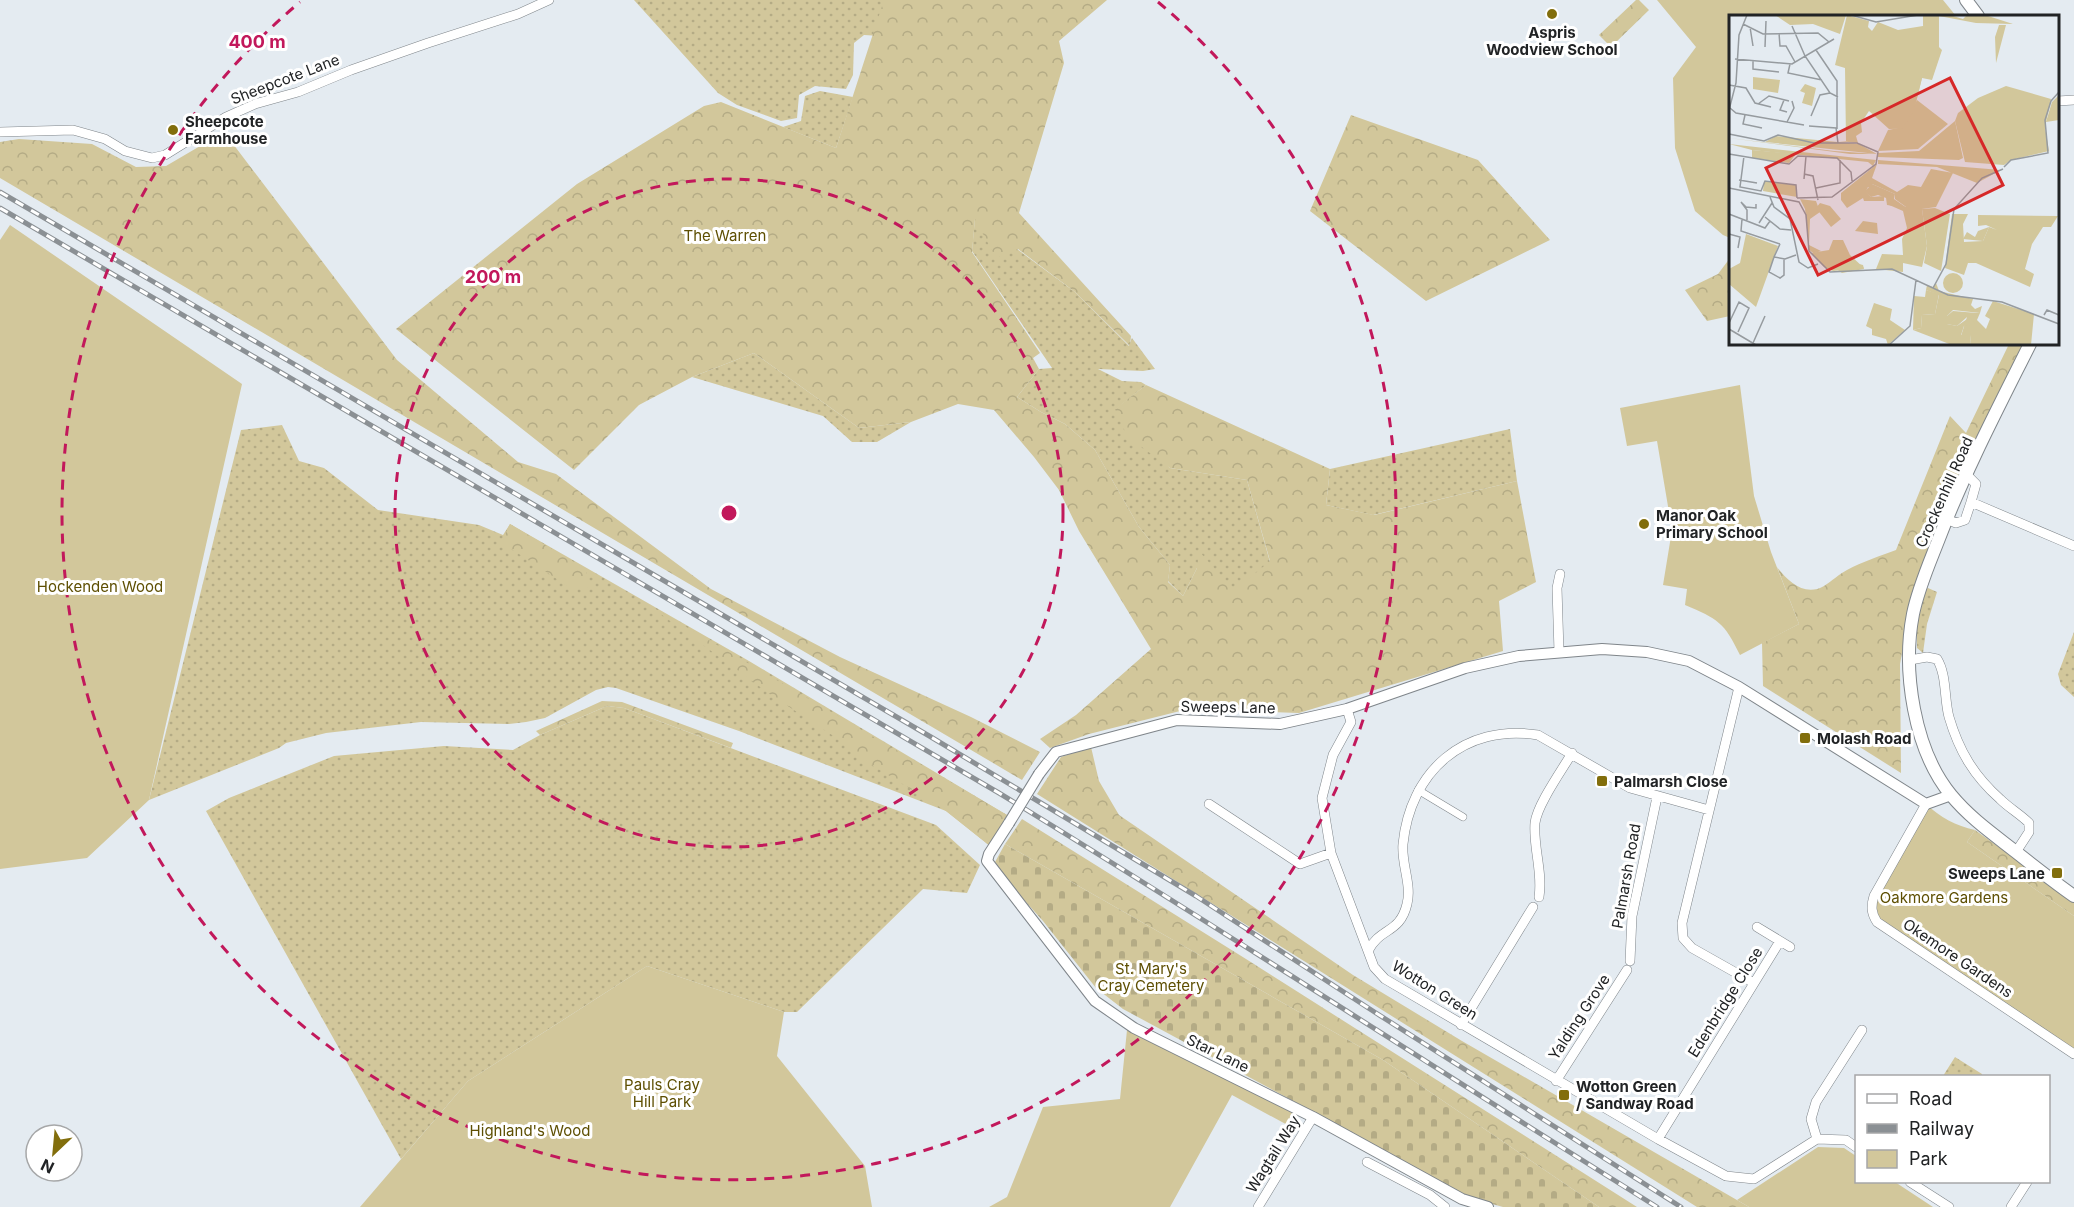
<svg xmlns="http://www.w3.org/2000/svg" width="2074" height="1207" font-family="Inter,sans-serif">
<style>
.grass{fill:url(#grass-dots)}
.forest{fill:url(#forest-crowns)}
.cemetery{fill:url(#cemetery-stones)}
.green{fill:#d2c79b}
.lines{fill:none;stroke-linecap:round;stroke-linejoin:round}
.pedestrian-casing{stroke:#7f858a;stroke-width:8}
.minor-casing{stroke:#7f858a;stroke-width:10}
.tertiary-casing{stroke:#7f858a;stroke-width:12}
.secondary-casing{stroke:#7f858a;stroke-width:14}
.pedestrian{stroke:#fff;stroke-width:7}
.minor{stroke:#fff;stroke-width:9}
.tertiary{stroke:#fff;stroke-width:10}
.secondary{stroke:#fff;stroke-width:12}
.rail-casing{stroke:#8b9094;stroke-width:5}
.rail{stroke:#fff;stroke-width:3;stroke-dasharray:9;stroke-linecap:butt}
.tertiary-bridge-casing{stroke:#7f858a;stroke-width:12;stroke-linecap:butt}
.tertiary-bridge{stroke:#fff;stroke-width:10}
.ring{fill:none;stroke:#c2185b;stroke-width:3;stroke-dasharray:10 8}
.poi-dot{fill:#826e0c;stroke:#fff;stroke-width:2}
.labels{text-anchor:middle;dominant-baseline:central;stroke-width:6;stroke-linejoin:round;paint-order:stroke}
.poi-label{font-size:15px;font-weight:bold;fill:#212325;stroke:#fff;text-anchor:start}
.street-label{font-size:15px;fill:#212325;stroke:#fff}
.park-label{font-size:15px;fill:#5e4f03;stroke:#fff}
.inset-road{fill:none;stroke:#969b9f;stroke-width:1.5}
.view{fill:#d62828;fill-opacity:0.15;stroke:#d62828;stroke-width:3}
.inset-edge{fill:none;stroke:#212325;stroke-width:3}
.centre{fill:#c2185b;stroke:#fff;stroke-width:3}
.ring-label{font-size:18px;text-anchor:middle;font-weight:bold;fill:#c2185b;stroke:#fff;stroke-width:6;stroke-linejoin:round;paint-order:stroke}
</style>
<defs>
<pattern id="grass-dots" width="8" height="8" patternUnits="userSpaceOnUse" patternTransform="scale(1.5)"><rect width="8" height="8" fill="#d2c79b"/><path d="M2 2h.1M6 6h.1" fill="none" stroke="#b4ab85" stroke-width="1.8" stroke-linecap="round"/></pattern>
<pattern id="forest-crowns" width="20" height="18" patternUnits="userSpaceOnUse" patternTransform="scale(1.5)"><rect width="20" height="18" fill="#d2c79b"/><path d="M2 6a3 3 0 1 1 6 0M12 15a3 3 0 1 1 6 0" fill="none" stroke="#b4ab85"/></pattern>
<pattern id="cemetery-stones" width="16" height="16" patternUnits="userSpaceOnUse" patternTransform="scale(1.5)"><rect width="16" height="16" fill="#d2c79b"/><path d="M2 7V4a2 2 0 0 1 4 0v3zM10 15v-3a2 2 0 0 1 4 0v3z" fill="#b4ab85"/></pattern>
</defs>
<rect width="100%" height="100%" fill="#e4ebf1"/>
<path class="grass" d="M634 0H893L881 36 864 35 854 43 853 75 846 89 815 86 799 95 797 118 781 121 737 105 718 93Z
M820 91 853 97 836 148 783 127 801 121 805 96Z
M975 218 1075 292 1129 346 1132 338 1155 369 1143 371 1098 369 1122 381 1141 382 1146 385 1116 409 1170 468 1247 480 1270 562 1234 592 1197 568 1183 596 1168 581 1170 565 1139 527 1095 450 1065 424 1041 412 1017 397 1039 369 1052 368 972 251Z
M754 353 859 428 911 422 877 442H852L823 416 692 377Z
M282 425 299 461 324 468 378 510 479 525 503 535 510 524 749 661 1007 815 990 846 946 811 739 731 616 688 608 687 596 690 545 718 526 722 509 724 421 722 326 733 286 743 279 748 149 800 241 430Z
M1510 429 1517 481 1373 515 1326 505 1330 469Z
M1928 588 1937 592 1927 624 1923 653 1917 648V624L1924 590Z
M2074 632V697L2061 685 2058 674Z
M607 706 624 708 936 825 980 865 967 893 923 889 797 1012H784L647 966 468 1081 401 1159 206 811 229 798 334 756 444 746 513 750 540 735Z
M1955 1057 1982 1074V1076H1943Z"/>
<path class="forest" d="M884 0H1107L1059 41 1064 63 1019 213 1131 336 1130 346 1075 292 1018 249 996 258 975 219 972 252 1040 353 1033 358 1039 369 1017 397 1041 412 1065 424 1095 450 1139 527 1170 565 1168 582 1183 596 1197 568 1199 551 1234 591 1270 561 1247 480 1170 468 1127 436 1115 409 1146 385 1330 469 1326 505 1374 515 1517 481 1536 582 1499 601 1503 651 1299 713 1188 709 1089 734 1050 748 1040 739 1076 715 1151 649 1079 531 1059 490 1034 457 994 410 958 404 911 422 859 428 754 353 692 377 639 405 574 470 396 329 577 184 704 106 721 102 836 148Z
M1636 0H1639L1649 10 1611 47 1599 35Z
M1351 115 1478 160 1550 240 1426 301 1310 211Z
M224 132 397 360 518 462 556 474 711 589 840 657 971 717 1040 752 1022 780 0 178V142L19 139 92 144 136 167 166 166Z
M1730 258V316L1707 321 1685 290 1718 274Z
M2009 344H2023L1910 607 1900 664 1901 773 1763 686 1762 643 1799 624 1777 567C1788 582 1805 597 1824 586 1832 581 1839 574 1847 570 1862 562 1880 556 1896 550L1950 416 1966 433Z
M510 524 586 569 588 587 572 589 501 542Z
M647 604 1007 815 990 846 946 811 872 765 832 735 771 695Z
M602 701 622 702 733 743 731 748 624 708 607 706 540 735 536 731Z
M1091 747 1099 781 1119 815 1353 975 1462 1041 1749 1207H1697L1037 794 1061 757Z
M1022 819 1246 959 1637 1207H1599L1383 1060 1005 844Z
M1975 830 2074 901V916L1967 842Z"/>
<path class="cemetery" d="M1005 844 1383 1060 1599 1207H1503L1464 1196 1321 1116 1123 1009 1096 988 1043 921 1016 891 995 862Z"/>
<path class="green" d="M1657 0H1943L1956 16H1730V238L1723 235 1695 211 1675 148 1673 78 1696 47Z
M10 225 242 384 149 800 87 858 0 869V240Z
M1740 385 1754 496 1771 552 1799 624 1740 655C1724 622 1718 619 1685 605L1687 589 1663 585 1672 530 1657 441 1627 446 1620 408Z
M1926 804C1940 817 1956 826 1975 830L1967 842 2074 916V1054L1877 922 1872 903Z
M647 966 784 1012 777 1056 865 1166 872 1207H360L468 1081Z
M1127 1030 1293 1113V1128L1232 1095 1170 1207H989L1007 1197 1043 1107 1120 1099Z
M1818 1147 1844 1148 1856 1156V1182H1895L1933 1207H1749L1737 1200Z"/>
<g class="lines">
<defs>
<path id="pedestrian" d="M1418 790 1463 817"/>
<path id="minor" d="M2058 101 2074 100
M0 132 73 130 105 139 125 151 152 158 165 155 226 117 255 104 298 92 351 70 428 43 518 14 549 0
M1967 475 1976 484 1971 502
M1946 519 1956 523 1965 520 1971 502 2074 546
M1559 652 1557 588 1560 574
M1910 660 1927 657 1937 659C1947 675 1944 699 1949 717 1959 751 1974 776 2000 799 2009 808 2020 814 2029 823V832L2016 852
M1739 687 1682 923 1683 938 1692 948 1754 983
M1347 709 1351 722 1333 755 1322 798 1331 853 1374 967 1385 979 1658 1139 1726 1176 1754 1179 1817 1139 1846 1140 1856 1147
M1209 804 1300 864 1331 853
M1926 804 1874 896C1871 906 1871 913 1877 922L2074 1054
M1539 897C1543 872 1533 847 1535 823 1537 805 1562 770 1572 753
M1757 927 1790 947
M1368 951C1380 927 1400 934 1407 904 1412 885 1401 863 1403 844 1410 772 1464 723 1538 735L1630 788 1709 810
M1630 961 1632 916 1657 797
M1461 1025 1533 907
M1556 1081 1627 970
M1658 1139 1780 941
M1817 1139 1811 1119 1816 1102 1862 1030
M1367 1162 1430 1195 1445 1207
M1910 1182 1949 1207
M1258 1207 1313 1117
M2011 1207 2027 1182"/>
<path id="tertiary" d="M1039 774 1056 752 1177 720 1280 724 1347 709 1465 668 1519 656 1602 649 1647 652 1689 661 1739 687 1926 804 1951 795
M1009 823 989 854 987 861 1095 1001 1134 1028 1313 1117 1462 1199 1488 1207"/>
<path id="secondary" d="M1966 0 1978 16
M2030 344C1998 408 1964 473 1938 541 1929 564 1918 589 1913 614 1902 671 1914 750 1951 795 1970 818 1993 834 2016 852 2035 867 2054 882 2074 896"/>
</defs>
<use href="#pedestrian" class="pedestrian-casing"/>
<use href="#minor" class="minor-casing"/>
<use href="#tertiary" class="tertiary-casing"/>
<use href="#secondary" class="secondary-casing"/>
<use href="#pedestrian" class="pedestrian"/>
<use href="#minor" class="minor"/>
<use href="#tertiary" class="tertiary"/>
<use href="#secondary" class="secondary"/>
<defs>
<path id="rail" d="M0 192 931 737 1196 896 1376 1013 1681 1207
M0 208 999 793C1220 928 1437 1070 1657 1207"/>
</defs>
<use href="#rail" class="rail-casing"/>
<use href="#rail" class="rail"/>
<defs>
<path id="tertiary-bridge" d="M1009 823 1039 774"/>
</defs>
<use href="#tertiary-bridge" class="tertiary-bridge-casing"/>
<use href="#tertiary-bridge" class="tertiary-bridge"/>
</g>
<g class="ring">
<circle cx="729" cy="513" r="334"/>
<path d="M1158 2A667 667 0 1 1 300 2"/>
</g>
<g class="poi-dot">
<circle cx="1552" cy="14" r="6"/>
<circle cx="173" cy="130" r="6"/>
<circle cx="1644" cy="524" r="6"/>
<rect x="1799" y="732" width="12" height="12" rx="3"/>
<rect x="1596" y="775" width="12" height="12" rx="3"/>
<rect x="2051" y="867" width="12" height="12" rx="3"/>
<rect x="1558" y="1089" width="12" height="12" rx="3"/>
</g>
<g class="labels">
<g class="poi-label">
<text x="1552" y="32" text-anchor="middle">Aspris<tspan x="1552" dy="17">Woodview School</tspan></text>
<text x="185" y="121">Sheepcote<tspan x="185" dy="17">Farmhouse</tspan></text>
<text x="1656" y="515">Manor Oak<tspan x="1656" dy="17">Primary School</tspan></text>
<text x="1817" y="738">Molash Road</text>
<text x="1614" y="781">Palmarsh Close</text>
<text x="2045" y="873" text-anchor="end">Sweeps Lane</text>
<text x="1576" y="1086">Wotton Green<tspan x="1576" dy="17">/ Sandway Road</tspan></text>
</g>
<g class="street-label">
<text transform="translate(285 79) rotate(-21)">Sheepcote Lane</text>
<text transform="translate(1944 492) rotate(-66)">Crockenhill Road</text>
<text transform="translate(1228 707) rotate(1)">Sweeps Lane</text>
<text transform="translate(1626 876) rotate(-80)">Palmarsh Road</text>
<text transform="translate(1958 958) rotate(34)">Okemore Gardens</text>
<text transform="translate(1435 990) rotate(32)">Wotton Green</text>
<text transform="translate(1725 1002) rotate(-58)">Edenbridge Close</text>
<text transform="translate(1579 1017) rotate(-57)">Yalding Grove</text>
<text transform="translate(1218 1053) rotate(26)">Star Lane</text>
<text transform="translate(1273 1154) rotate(-58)">Wagtail Way</text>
</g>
<g class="park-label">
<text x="725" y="235">The Warren</text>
<text x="100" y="586">Hockenden Wood</text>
<text x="1944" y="897">Oakmore Gardens</text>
<text x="1151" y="968">St. Mary's<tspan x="1151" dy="17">Cray Cemetery</tspan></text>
<text x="662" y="1084">Pauls Cray<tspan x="662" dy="17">Hill Park</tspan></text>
<text x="530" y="1130">Highland's Wood</text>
</g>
</g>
<g transform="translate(1729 15)">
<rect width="330" height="330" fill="#e4ebf1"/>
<path d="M46 0H117L111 19 84 9 61 10ZM270 10H277L267 48 266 22ZM330 80V105L317 107 323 87ZM188 85 219 109 189 134 149 136 159 115 174 112ZM226 106 234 143 230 145 149 142V138L190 136ZM143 169 166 179 165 184 178 193 158 190 157 183 149 180 142 182 136 176ZM206 193 221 199 212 256 195 248 198 231 193 194ZM223 199H239L234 209 235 227 254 226 260 212 268 215 257 210 249 211V200L329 201 322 212H314L303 229 296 254 305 259 301 272 247 248H239L235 260 216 253ZM214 268a10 10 0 1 1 20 0a10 10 0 1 1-20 0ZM197 275 210 279 206 299 193 300 192 313 184 315 185 281 196 282ZM264 286 305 299 302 330H241L242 320 232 321 238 302 228 311 218 309V301L224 296 248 298H251L248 305 257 314 261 304 256 301Z" fill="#d2c79b"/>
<path d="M194 0H221L234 4 238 0H256L284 9 247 8 210 1 208 30 213 35 203 65 193 63 185 95 174 113 160 114 204 11 194 10ZM0 123 105 136 148 139H121ZM0 129 54 135 147 145 144 151 139 147 23 135ZM149 145 272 155 248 168 208 152 149 149ZM148 149 143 163 168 177 179 170 192 172 202 154 224 158 207 192 193 194 198 231 193 252 174 248V257L147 254 153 239 174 240 173 224 178 213 174 196 158 189 177 192 166 184V179L143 169V173L139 172 137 176 142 182 155 181V186H135L134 183 118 193 112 185V178ZM71 184 87 186 91 197 81 204 80 230 92 236 86 238 134 250 135 254 113 258 80 235 76 194ZM134 206 148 208 149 219 126 216ZM260 212 254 226 234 224 238 217 246 222 249 216ZM207 268 210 276 244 284 242 290 246 294 253 291 251 298 224 295 218 301V309L228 311 241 302 246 309 235 311 232 320H242L241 330H223L184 315 192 313 193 300 206 299 210 280 197 275 198 270 204 272ZM145 288 163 294 161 305 176 315 159 330 157 324 143 320V314L137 311Z" fill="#d2c79b"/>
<path d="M47 121 130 129 148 139 36 127Z" fill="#d2c79b"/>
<path d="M118 0 140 6 139 12 143 16 149 7 169 15 194 11 195 2 210 0V35L203 63H193L185 95 174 113 160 114 140 96 132 108 133 117 127 121 129 128 110 126H117L116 53 106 50ZM24 62 51 65 49 78 24 74ZM76 69 87 73 83 91 73 88 76 78 71 76ZM277 71 322 84 316 112 320 136 282 145 275 150 236 147 226 106 229 98 249 83ZM23 135 67 139 60 148 23 143ZM35 166 67 170 68 182 34 176ZM91 188 101 191 112 204 102 212 87 193ZM17 219 49 231 27 292 0 269V254L11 248ZM104 225H114L121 240 135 253 104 256 95 252 82 238 100 235Z" fill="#d2c79b"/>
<path class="inset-road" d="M122 0 147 7 189 0M14 9 34 19 89 18 100 27M63 11 76 41 101 78 109 82M21 12 24 31M50 18 51 31H57L66 47M36 32 37 6M87 35 108 66V114M6 44 63 49 105 24M24 46V54L50 57M61 49 59 58 93 65M0 70 17 73 26 88 42 92M55 85 51 95 58 97M29 89 40 81 60 86M1 93 7 98 75 110M0 95 7 68 10 20 18 0M16 100 14 109 33 113M82 101 91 80 101 78M58 107 65 93 63 86M80 111 107 113 109 128M0 119 35 126 49 120 85 128H128L149 137 147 149 103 182 68 183M0 139 60 149 69 141 108 143 122 157 123 166M15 141 11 172 32 176 36 166 67 170 68 183M275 152 282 145 319 138 316 105 322 86 330 77M75 159 84 161 89 185M75 164 77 141M10 165 28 168M0 173 70 187 77 200 80 236 101 257 163 254 219 280 273 287 330 309M87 173 111 168V145M41 182 45 192 61 204 70 247 79 253 89 249M0 199 36 213 41 206M36 202 51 214 62 215M13 204 12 216 51 229M18 205V195L12 187 17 192 27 193V189M30 208 43 188M0 219 11 222 9 233M51 229 45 242 56 244 67 240M45 242 40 257 51 263 55 260V244M204 273 217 249 225 194 253 163 274 154M315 300 318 295 330 300M0 308 10 287 20 293 9 317M0 314 27 330M24 328 36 301M160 330 181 311 187 265"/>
<path class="view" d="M221 63 274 170 89 260 37 153Z"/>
<rect width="330" height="330" class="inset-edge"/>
</g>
<circle cx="729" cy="513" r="9" class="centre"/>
<g class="ring-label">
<text x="257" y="48">400 m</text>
<text x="493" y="283">200 m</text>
</g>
<rect x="1855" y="1075" width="195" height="108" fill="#ffffff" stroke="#a6a7a8" stroke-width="1.5"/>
<rect x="1867" y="1094" width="30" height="9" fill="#ffffff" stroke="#a6a7a8" stroke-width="1.5"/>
<text x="1909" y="1105" font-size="18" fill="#212325">Road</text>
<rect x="1867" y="1124" width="30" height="9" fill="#8b9094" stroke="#a6a7a8" stroke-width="1.5"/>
<text x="1909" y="1135" font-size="18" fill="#212325">Railway</text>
<rect x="1867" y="1150" width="30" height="18" fill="#d2c79b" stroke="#a6a7a8" stroke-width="1.5"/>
<text x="1909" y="1165" font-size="18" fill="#212325">Park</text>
<g transform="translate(54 1153) rotate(206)"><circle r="28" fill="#ffffff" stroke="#a6a7a8" stroke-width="1.5"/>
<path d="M0-4.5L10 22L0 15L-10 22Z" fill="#826e0c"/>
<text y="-9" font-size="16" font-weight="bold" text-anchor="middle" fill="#212325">N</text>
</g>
</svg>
